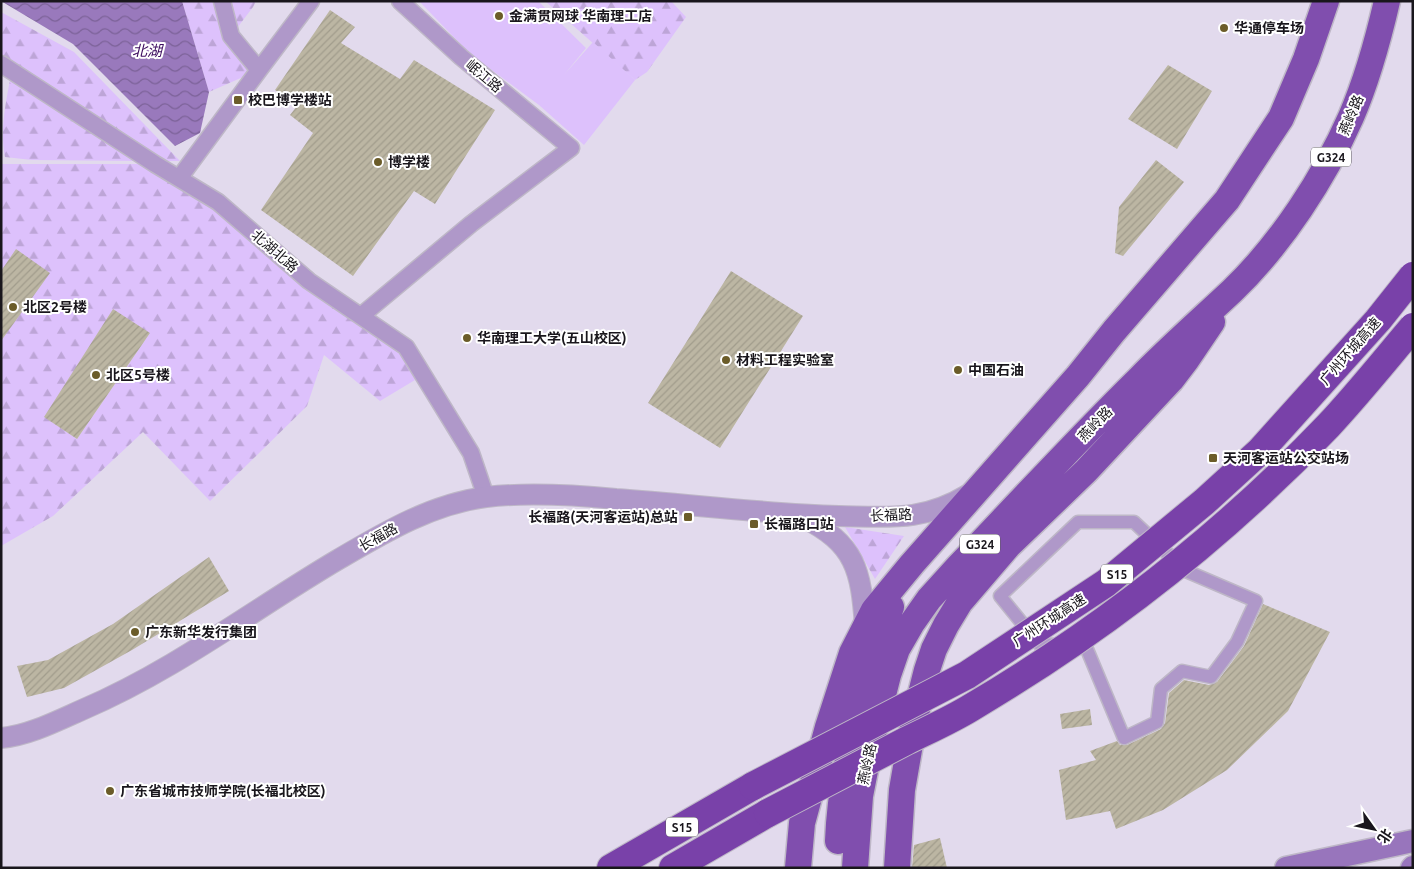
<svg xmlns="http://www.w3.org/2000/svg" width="1414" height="869" font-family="Ubuntu,'Noto Sans SC',sans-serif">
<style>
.forest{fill:url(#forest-firs);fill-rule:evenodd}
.pitch{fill:#ddc1fc}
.water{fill:url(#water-waves)}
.building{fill:url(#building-hatch)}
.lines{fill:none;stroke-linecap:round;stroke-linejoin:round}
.pedestrian-casing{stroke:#beb7c7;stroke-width:15}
.minor-casing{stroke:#beb7c7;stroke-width:19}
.tertiary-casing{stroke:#beb7c7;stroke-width:22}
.secondary-casing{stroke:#beb7c7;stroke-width:25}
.trunk-casing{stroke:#beb7c7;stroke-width:29}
.motorway-casing{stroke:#beb7c7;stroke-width:30}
.pedestrian{stroke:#af98c9;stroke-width:12}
.minor{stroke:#af98c9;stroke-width:16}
.tertiary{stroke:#af98c9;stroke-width:20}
.secondary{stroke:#9875bc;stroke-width:22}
.trunk{stroke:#804eae;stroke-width:26}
.motorway{stroke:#7941a9;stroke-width:28}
.motorway-bridge-casing{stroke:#beb7c7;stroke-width:30;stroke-linecap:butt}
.motorway-bridge{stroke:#7941a9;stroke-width:28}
.poi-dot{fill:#6b5c29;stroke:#fff;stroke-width:2}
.labels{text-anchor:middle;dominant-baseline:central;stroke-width:4;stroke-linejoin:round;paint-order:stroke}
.shield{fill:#fff;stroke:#5e5c60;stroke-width:1}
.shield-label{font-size:12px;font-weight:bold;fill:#19161c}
.poi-label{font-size:14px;font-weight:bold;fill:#19161c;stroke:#fff;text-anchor:start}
.street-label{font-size:14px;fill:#19161c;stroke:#fff}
.water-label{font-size:15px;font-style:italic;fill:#3c0c5e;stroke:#fff}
</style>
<defs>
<pattern id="forest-firs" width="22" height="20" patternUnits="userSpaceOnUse" patternTransform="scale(1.25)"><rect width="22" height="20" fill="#ddc1fc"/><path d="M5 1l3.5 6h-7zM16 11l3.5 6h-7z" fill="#bda5d7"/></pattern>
<pattern id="water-waves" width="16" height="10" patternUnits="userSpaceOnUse" patternTransform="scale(1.25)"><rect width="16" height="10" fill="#9979bc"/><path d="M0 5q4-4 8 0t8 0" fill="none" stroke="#7c6298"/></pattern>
<pattern id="building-hatch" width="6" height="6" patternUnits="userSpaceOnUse" patternTransform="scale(1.25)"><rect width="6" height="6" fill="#bcb6a3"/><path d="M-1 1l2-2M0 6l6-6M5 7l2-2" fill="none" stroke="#a19c8c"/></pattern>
</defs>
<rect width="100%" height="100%" fill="#e2daed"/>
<path class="forest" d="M182 1H256L253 7 231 36 259 70 209 92Z
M545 1H671L686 17 647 72 635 80Z
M1 12 74 52 180 161H144L1 59Z
M10 80 141 161 32 160 5 157C0 132 5 106 10 80Z
M1 164H155L399 342 415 380 380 401 324 355 307 406 210 501 143 432 53 516 1 546ZM150 333 77 439 45 417Z
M845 527 904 536 875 579Z"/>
<path class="pitch" d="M419 1H538L586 48 564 75 593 42 635 80 584 145 539 105 470 54Z"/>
<path class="water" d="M1 1H182L209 92 200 133 175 146 73 44Z"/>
<path class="building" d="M330 10 355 27 341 43 400 79 414 60 495 110 435 204 414 191 353 276 261 210 313 133 290 115 297 106 275 90Z
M1168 65 1212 91 1177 149 1128 119Z
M1156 160 1184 182 1123 256 1115 253 1119 207Z
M16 249 50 273 1 341V271Z
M731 271 803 316 720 448 648 403Z
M113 309 150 333 77 439 44 417Z
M209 557 229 591 132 650 64 688 27 697 17 666 48 660 113 624Z
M1263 604 1330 632 1288 711 1227 770 1163 810 1116 829 1110 811 1066 820 1059 770 1096 760 1090 751 1117 741 1120 745H1127L1161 729 1165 723 1169 693 1184 680 1209 685 1217 682 1244 646Z
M1090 709 1092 725 1062 729 1060 714Z
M940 838 947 868H912L914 845Z"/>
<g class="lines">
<defs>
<path id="pedestrian" d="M1078 522H1134L1186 571 1256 601 1237 642 1211 677 1182 671 1161 689 1157 722 1124 738 1086 647 1039 644 1000 596Z"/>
<path id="minor" d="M1 64 155 164 218 202 309 281 406 347 471 453 486 497
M259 70 311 1
M180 177 259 70 231 36 222 1
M362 315 471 224 571 148 461 57 400 1"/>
<path id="tertiary" d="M802 517C856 544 861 570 865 627
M1 738C28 736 59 720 84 709 175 670 254 609 339 559 385 532 432 504 486 497 529 492 574 495 616 499 690 504 764 514 839 516 890 517 923 522 969 494"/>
<path id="secondary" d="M1286 868 1413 841
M1412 868 1413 867"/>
<path id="trunk" d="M838 841C840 788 852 736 866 684 873 658 880 632 891 607
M798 868 802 823 828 727 852 653 874 610 912 564 1078 376 1114 331 1227 200 1281 118 1306 59 1326 1
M855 868 860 796 869 750 888 675 897 649 912 623 929 599 958 567C1018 504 1077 440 1139 379 1169 348 1201 320 1232 291 1281 244 1324 178 1351 117 1367 80 1378 40 1387 1
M897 868 902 790 914 721 927 670 934 649 946 625 960 602 1008 546 1086 471 1171 380 1187 359 1212 322"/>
<path id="motorway" d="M611 868 753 786
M673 868 768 813"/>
</defs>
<use href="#pedestrian" class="pedestrian-casing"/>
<use href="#minor" class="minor-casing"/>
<use href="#tertiary" class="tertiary-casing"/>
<use href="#secondary" class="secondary-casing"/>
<use href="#trunk" class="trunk-casing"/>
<use href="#motorway" class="motorway-casing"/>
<use href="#pedestrian" class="pedestrian"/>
<use href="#minor" class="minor"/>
<use href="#tertiary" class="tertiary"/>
<use href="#secondary" class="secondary"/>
<use href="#trunk" class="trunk"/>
<use href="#motorway" class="motorway"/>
<defs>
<path id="motorway-bridge" d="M753 786 967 675 1106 583 1204 502 1260 451 1378 320 1413 276
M768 813C814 789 860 765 906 741 928 730 951 720 972 707 1102 630 1223 536 1328 426 1358 394 1385 360 1413 327"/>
</defs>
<use href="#motorway-bridge" class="motorway-bridge-casing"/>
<use href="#motorway-bridge" class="motorway-bridge"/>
</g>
<g class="poi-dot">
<circle cx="499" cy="16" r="5"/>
<circle cx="1224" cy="28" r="5"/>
<rect x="233" y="95" width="10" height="10" rx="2.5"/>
<circle cx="378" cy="162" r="5"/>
<circle cx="13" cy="307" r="5"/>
<circle cx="467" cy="338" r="5"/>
<circle cx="726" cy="360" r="5"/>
<circle cx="958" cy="370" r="5"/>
<circle cx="96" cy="375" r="5"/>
<rect x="1208" y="453" width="10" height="10" rx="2.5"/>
<rect x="683" y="512" width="10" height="10" rx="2.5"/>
<rect x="749" y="519" width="10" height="10" rx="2.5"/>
<circle cx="135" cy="632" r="5"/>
<circle cx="110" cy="791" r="5"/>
</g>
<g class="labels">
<g class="shield">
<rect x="1311" y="147.5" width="40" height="19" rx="4"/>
<rect x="960" y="534.5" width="40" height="19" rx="4"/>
<rect x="1101" y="564.5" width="32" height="19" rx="4"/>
<rect x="666" y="817.5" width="32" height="19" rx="4"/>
</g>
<g class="shield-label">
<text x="1331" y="157">G324</text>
<text x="980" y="544">G324</text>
<text x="1117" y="574">S15</text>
<text x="682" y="827">S15</text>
</g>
<g class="poi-label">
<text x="509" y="16">金满贯网球 华南理工店</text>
<text x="1234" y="28">华通停车场</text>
<text x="248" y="100">校巴博学楼站</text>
<text x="388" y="162">博学楼</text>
<text x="23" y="307">北区2号楼</text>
<text x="477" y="338">华南理工大学(五山校区)</text>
<text x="736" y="360">材料工程实验室</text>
<text x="968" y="370">中国石油</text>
<text x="106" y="375">北区5号楼</text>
<text x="1223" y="458">天河客运站公交站场</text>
<text x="678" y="517" text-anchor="end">长福路(天河客运站)总站</text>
<text x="764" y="524">长福路口站</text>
<text x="145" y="632">广东新华发行集团</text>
<text x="120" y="791">广东省城市技师学院(长福北校区)</text>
</g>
<g class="street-label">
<text transform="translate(484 76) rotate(40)">岷江路</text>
<text transform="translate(1351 115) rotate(-67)">燕岭路</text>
<text transform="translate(275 251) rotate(41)">北湖北路</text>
<text transform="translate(1350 351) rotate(-49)">广州环城高速</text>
<text transform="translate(1095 424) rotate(-46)">燕岭路</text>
<text transform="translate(891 515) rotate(-3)">长福路</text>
<text transform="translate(378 537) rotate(-29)">长福路</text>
<text transform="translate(1049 620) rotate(-33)">广州环城高速</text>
<text transform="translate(867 764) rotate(-78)">燕岭路</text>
</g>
<g class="water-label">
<text x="147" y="50">北湖</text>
</g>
</g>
<rect width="1414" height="869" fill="none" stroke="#19161c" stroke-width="5"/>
<g transform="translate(1374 829) rotate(123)" stroke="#ffffff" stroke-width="4" paint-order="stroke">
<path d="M0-4L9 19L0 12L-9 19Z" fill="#19161c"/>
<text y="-8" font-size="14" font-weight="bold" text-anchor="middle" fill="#19161c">北</text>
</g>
</svg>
